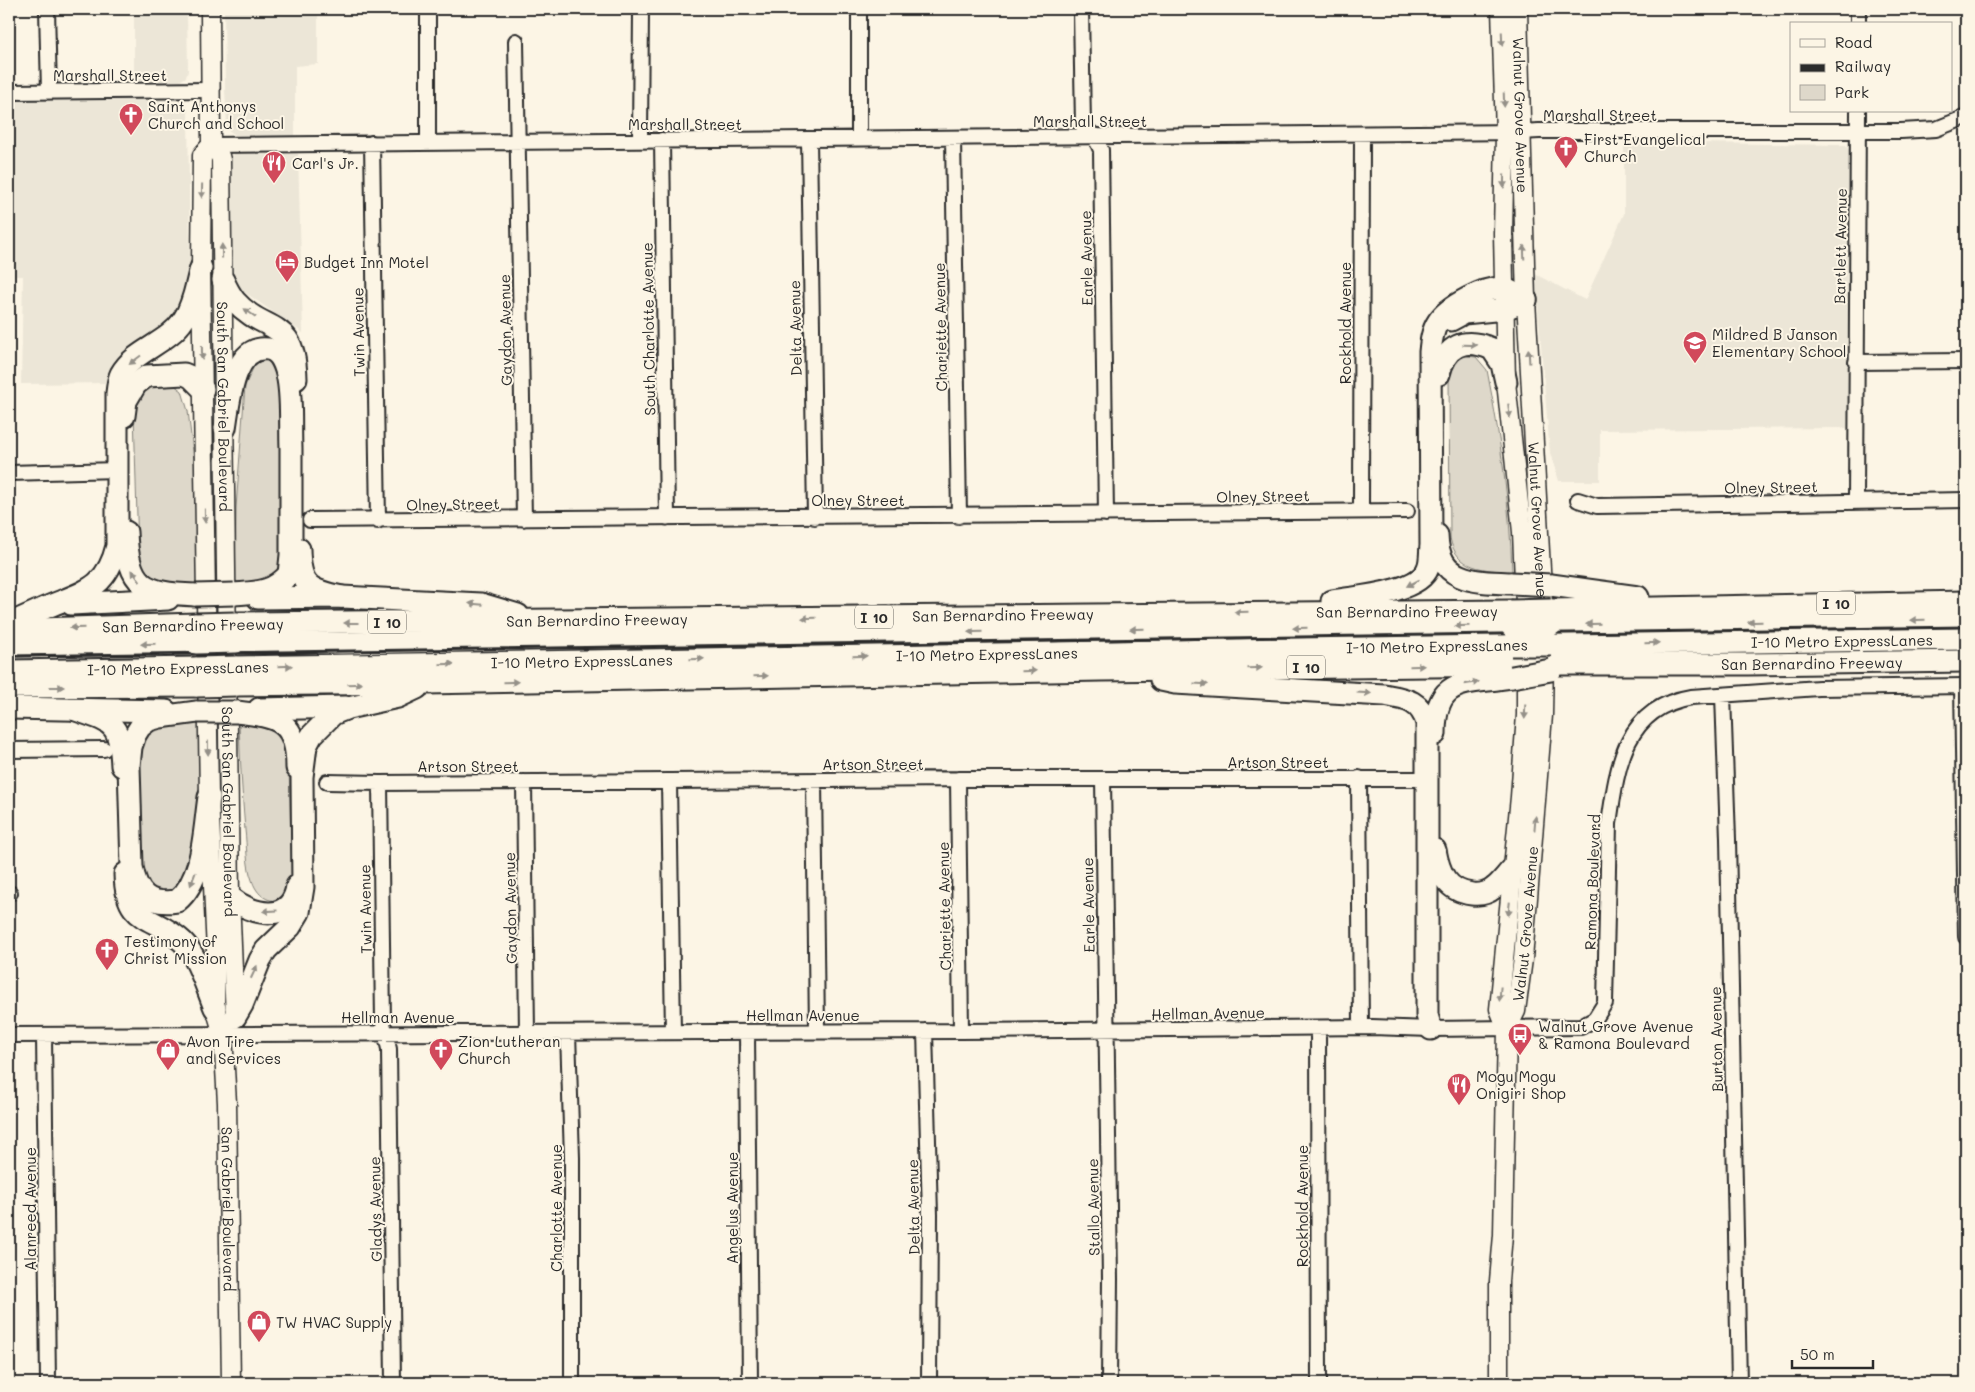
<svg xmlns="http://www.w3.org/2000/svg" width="1975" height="1392" font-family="Mali,sans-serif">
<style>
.built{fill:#ece6d7}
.green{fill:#ded8ca;stroke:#84827a}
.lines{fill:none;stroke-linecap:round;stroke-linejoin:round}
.minor-casing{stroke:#2b2b2b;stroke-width:18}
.major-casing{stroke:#2b2b2b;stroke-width:21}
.highway-casing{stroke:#2b2b2b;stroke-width:25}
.minor{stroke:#fcf5e5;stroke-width:14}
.major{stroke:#fcf5e5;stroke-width:18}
.highway{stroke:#fcf5e5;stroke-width:21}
.rail{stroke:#2b2b2b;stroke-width:3}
.highway-bridge-casing{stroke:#2b2b2b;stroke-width:25;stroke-linecap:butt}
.highway-bridge{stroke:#fcf5e5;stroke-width:21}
.oneway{fill:#949088}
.labels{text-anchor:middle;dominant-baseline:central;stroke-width:4;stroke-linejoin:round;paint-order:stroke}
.shield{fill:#fcf5e5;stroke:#6a6863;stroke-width:1}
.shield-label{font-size:14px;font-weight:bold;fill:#2b2b2b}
.street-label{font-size:15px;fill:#2b2b2b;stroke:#fcf5e5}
.poi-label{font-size:15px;fill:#2b2b2b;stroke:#fcf5e5;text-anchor:start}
</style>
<rect width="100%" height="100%" fill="#fcf5e5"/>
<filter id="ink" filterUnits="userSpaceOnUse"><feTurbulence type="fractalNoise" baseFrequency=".02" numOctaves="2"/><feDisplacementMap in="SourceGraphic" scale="10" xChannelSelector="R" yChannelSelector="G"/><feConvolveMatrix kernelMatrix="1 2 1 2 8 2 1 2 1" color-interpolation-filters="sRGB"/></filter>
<g filter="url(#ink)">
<path class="built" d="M134 9H187L188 71 186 77 180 81 134 82Z
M224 9H318V64L295 66V136L235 135 227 129 225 89Z
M175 99 186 104 188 111 190 265 188 294 173 320 130 347 115 362 109 383 21 384 23 276H9V100Z
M1624 142 1846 145 1849 150 1847 428 1600 430V481H1559L1550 453 1535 274 1585 300 1624 214Z
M235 153H298L303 333 230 282 229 158Z"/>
<path class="green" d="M1467 356 1476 357 1487 370C1500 437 1510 504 1512 572 1484 569 1457 571 1450 538L1449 373C1452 363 1455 358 1467 356Z
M266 360 273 365 281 382 286 555 274 583 235 590 236 508 245 386 254 366 259 362Z
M153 381 174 385 182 391 188 411 197 485 198 586 151 582 140 568 138 551 134 412 136 398Z
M239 722 275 729 285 743 289 767 292 879 290 887 280 900C266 903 256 893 252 880 246 865 247 846 245 830 242 794 240 758 239 722Z
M172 723H202V754L193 865 173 891C156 893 149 887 142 872L136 761 147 731Z"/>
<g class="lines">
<defs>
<path id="minor" d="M47 9 49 91
M859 9V139
M1081 9 1083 126 1095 137 1101 150 1106 514
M1858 24V9
M516 41 524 519
M9 92 211 90
M953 138 959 516
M809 139 815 517
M640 140 641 9
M662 140 667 518
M428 142V9
M372 143 378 521
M211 145 1521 132 1539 131H1901L1936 129 1966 117
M1856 362 1966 361
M9 473 117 470
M1578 500 1597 506 1966 500
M1856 502 1858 111
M1361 511 1362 134
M310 520 1407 511
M1962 686 1966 937
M1723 695 1728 839 1739 1383
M9 750 104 749
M1359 778 1361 1027
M958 779 961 1031
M1103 779 1110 1279 1109 1383
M814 780 817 1031
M327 782 380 783 958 779H1419
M524 782 527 1033
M669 782 673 1032
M380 783 383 1023 389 1049 393 1383
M9 893H10
M1318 1028 1319 1383
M925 1031 930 1215 929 1383
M747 1032 750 1383
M568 1033 572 1158V1383
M9 1035 961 1031 1372 1027 1431 1029 1581 1027 1595 1019 1605 1003 1609 824C1617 767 1624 708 1691 697L1819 688 1966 686
M44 1035 48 1383"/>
<g id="major">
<path id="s1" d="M210 9 211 145 220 156 221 160 230 897 235 1017 233 1019"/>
<path id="s2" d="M1518 9 1526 300 1544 623"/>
<path id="s3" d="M211 145 202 155 201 268 209 797 216 952 215 1008 223 1034 227 1103 231 1383"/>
<path id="s4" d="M1507 1029 1516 1011 1523 959 1543 715 1544 659"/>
<path d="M1499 1383V1281L1503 1235 1507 1029 1499 1009 1520 797 1526 715V629L1522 532 1506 382 1503 233 1505 133 1501 9"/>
</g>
<g id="highway">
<path d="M223 280C226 287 230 295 235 301 265 335 295 316 296 379"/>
<path d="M1451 320 1464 313 1505 309 1526 300"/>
<path d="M1439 374C1446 345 1464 337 1492 349L1502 364 1506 382"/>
<path d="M124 416 126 401 136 384 147 376 184 374 191 377 203 389"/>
<path d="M225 428C229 404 233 344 268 349 281 351 286 368 288 379 292 401 290 425 291 448 291 484 291 519 291 555L289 574C272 593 258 592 234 594"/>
<path d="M126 532C128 587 144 593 195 595"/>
<path d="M1437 535C1438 582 1474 582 1511 583"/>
<path d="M299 549C300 586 308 590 342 597"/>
<path d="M1551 585 1638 597"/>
<path d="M258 598 342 597 481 604 518 615"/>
<path d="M1332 601C1355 597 1419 593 1428 568 1431 561 1430 553 1431 545L1430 352C1431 342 1432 331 1438 322 1447 307 1487 284 1505 289 1512 291 1519 297 1526 300"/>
<path d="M71 604 168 599"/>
<path d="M1551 610 1966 602"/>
<path id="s5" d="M235 623C661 621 1086 611 1511 611"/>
<path d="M9 624C23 618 37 611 52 605 87 591 107 587 117 546V393C118 387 118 380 121 374 134 350 168 344 184 319 194 304 196 285 201 268"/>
<path d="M1551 625 1966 619"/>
<path d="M9 630 196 624"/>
<path d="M236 642 341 643 1039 630 1511 626"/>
<path d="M9 645 196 643"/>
<path id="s6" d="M1551 645 1966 639"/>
<path id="s7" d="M1551 664H1748L1966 661"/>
<path id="s8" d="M236 667 1511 645"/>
<path d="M9 671 197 668"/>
<path d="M1161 680 1175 683 1384 695C1406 699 1420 700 1427 723V1015L1431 1029"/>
<path d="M236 685 427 683 1101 670 1512 665"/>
<path d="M9 687 197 686"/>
<path d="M9 708 166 711"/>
<path d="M259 709 346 707"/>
<path d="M76 710C114 723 120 723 122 766"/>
<path d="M197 712 160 717 149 720 140 727 135 735 131 747 129 766 132 867C137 894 148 905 177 901 204 879 204 829 209 797"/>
<path d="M237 712C278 717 297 720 297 768"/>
<path d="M1435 734C1435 675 1466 685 1512 677"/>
<path d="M1435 850C1439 872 1446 891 1472 894 1480 895 1488 893 1494 888 1501 883 1507 874 1513 868"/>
<path d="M125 874C126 926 154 914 183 942 198 957 207 989 215 1008"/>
<path d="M230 897C252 916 292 924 297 886"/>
<path d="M235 1017 242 1005 260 960 266 950 290 927 299 912 303 887 302 777 306 746 312 735 333 714 348 708 398 697 417 688"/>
</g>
</defs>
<use href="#minor" class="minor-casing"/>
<use href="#major" class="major-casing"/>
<use href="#highway" class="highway-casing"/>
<use href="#minor" class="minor"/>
<use href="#major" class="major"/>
<use href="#highway" class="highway"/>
<path class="rail" d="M9 656 1966 627"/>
<defs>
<path id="highway-bridge" d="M1511 583 1551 585
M195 595 234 594
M1511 611 1551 610
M196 624 235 623
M1511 626 1551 625
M196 643 236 642
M1511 645H1551
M197 668 236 667
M1512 677 1551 670
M197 686 236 685
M197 712H237"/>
</defs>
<use href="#highway-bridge" class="highway-bridge-casing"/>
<use href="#highway-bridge" class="highway-bridge"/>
</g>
<defs><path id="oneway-solid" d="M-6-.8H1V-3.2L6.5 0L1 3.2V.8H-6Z" transform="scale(1.25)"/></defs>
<g class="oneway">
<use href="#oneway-solid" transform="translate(1502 39) rotate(88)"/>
<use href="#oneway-solid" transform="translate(1504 100) rotate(88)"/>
<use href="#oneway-solid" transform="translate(1504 181) rotate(91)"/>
<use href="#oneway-solid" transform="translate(202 191) rotate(91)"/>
<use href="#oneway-solid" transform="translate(222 251) rotate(-91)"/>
<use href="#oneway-solid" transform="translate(1524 252) rotate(-92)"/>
<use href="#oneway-solid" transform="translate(250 313) rotate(-145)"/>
<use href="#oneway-solid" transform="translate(1470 345) rotate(2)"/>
<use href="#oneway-solid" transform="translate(202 353) rotate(89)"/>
<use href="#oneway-solid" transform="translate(1529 356) rotate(-93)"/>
<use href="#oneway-solid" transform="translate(135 360) rotate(143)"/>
<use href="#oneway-solid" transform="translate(1509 411) rotate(84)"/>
<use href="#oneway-solid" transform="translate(205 516) rotate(89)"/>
<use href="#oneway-solid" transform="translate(136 576) rotate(-125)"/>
<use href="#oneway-solid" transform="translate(1413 583) rotate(153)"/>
<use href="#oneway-solid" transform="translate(476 604) rotate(-175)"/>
<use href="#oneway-solid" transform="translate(1241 612) rotate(179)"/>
<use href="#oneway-solid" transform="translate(809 618) rotate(179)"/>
<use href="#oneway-solid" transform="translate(1918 620) rotate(179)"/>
<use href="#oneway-solid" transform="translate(1755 622) rotate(179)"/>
<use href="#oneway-solid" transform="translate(351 623) rotate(180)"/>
<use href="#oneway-solid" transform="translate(1593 624) rotate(179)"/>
<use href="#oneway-solid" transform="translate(1462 626) rotate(179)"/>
<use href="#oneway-solid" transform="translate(77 628) rotate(178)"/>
<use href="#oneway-solid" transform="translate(1300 628) rotate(179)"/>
<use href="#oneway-solid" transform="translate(1137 629) rotate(179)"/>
<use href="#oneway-solid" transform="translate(975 632) rotate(179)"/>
<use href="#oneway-solid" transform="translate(1652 643) rotate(-1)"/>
<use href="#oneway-solid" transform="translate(148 644) rotate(179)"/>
<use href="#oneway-solid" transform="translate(860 656) rotate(-1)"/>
<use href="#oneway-solid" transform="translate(697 659) rotate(-1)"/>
<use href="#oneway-solid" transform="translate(447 664) rotate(-1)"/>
<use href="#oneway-solid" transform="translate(285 666) rotate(-1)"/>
<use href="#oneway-solid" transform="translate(1417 666) rotate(-1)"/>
<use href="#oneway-solid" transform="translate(1255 668) rotate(-1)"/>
<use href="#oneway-solid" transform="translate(1029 671) rotate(-1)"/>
<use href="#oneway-solid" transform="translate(761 676) rotate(-1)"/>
<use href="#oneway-solid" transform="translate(511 682) rotate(-1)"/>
<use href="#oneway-solid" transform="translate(1472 683) rotate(-10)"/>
<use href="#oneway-solid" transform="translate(355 684) rotate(-1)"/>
<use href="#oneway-solid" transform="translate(1201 684) rotate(3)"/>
<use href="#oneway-solid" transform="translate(57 687)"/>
<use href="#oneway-solid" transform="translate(1364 693) rotate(3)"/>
<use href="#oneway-solid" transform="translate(1525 712) rotate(92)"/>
<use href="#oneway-solid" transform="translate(208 748) rotate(89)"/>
<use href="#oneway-solid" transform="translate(1535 823) rotate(-85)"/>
<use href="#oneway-solid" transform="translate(193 879) rotate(111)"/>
<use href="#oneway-solid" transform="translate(1509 909) rotate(96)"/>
<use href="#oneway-solid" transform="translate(270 911) rotate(177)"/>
<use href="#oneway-solid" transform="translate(254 972) rotate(-65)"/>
<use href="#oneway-solid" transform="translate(1500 994) rotate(95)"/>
</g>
</g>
<defs>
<symbol id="church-pin" viewBox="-11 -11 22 30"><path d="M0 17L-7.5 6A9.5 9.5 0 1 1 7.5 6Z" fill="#d1495b" stroke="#fcf5e5"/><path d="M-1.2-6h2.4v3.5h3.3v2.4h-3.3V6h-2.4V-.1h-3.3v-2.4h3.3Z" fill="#fff"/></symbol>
<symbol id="restaurant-pin" viewBox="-11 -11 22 30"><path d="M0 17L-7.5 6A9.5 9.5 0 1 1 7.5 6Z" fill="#d1495b" stroke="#fcf5e5"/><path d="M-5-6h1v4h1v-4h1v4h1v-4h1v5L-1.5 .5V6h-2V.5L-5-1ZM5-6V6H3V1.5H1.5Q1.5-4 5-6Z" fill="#fff"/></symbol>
<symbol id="hotel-pin" viewBox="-11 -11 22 30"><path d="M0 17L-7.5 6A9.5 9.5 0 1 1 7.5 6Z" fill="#d1495b" stroke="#fcf5e5"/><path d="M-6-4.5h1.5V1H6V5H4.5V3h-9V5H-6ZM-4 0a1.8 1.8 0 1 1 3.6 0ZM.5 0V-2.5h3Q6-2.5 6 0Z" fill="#fff"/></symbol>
<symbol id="school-pin" viewBox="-11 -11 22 30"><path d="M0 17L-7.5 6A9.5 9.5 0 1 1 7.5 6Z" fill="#d1495b" stroke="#fcf5e5"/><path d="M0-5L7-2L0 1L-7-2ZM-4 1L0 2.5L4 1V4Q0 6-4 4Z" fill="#fff"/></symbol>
<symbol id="bus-pin" viewBox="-11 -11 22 30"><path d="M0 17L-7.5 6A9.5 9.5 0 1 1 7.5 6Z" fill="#d1495b" stroke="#fcf5e5"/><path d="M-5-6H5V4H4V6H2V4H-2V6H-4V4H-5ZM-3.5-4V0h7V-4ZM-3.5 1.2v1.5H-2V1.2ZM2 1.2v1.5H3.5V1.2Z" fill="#fff"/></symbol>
<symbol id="shop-pin" viewBox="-11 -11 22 30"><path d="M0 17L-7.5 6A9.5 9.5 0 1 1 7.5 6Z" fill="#d1495b" stroke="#fcf5e5"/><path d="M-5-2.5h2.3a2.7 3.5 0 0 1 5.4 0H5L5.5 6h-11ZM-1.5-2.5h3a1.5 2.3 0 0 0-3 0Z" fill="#fff"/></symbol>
</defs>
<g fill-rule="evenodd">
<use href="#church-pin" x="117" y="101" width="28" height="38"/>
<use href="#church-pin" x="1552" y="134" width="28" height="38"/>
<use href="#restaurant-pin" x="260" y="149" width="28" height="38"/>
<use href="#hotel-pin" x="273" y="248" width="28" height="38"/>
<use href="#school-pin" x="1681" y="329" width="28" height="38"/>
<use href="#church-pin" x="93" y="936" width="28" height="38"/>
<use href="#bus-pin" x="1506" y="1021" width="28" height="38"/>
<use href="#shop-pin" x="154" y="1036" width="28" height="38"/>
<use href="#church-pin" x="427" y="1036" width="28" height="38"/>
<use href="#restaurant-pin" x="1445" y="1071" width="28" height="38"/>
<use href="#shop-pin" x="245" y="1308" width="28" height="38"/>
</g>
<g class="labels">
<g class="shield">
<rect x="1817" y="591.5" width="38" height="23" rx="4"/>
<rect x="855" y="605.5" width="38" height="23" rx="4"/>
<rect x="368" y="610.5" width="38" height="23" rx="4"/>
<rect x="1287" y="655.5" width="38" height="23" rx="4"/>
</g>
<g class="shield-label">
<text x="1836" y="603">I 10</text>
<text x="874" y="617">I 10</text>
<text x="387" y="622">I 10</text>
<text x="1306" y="667">I 10</text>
</g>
<g class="street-label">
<text x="110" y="75">Marshall Street</text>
<text x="1600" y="115">Marshall Street</text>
<text stroke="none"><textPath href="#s2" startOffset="106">Walnut Grove Avenue</textPath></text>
<text x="1090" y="121">Marshall Street</text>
<text x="685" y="124">Marshall Street</text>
<text transform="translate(1840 246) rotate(-89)">Bartlett Avenue</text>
<text transform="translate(1086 258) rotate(-91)">Earle Avenue</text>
<text transform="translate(1345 323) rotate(-90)">Rockhold Avenue</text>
<text transform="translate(940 327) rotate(-91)">Chariette Avenue</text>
<text transform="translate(795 328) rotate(-91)">Delta Avenue</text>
<text transform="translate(648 329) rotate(-91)">South Charlotte Avenue</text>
<text transform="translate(505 330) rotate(-91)">Gaydon Avenue</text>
<text transform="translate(358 332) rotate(-91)">Twin Avenue</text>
<text stroke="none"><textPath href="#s1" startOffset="401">South San Gabriel Boulevard</textPath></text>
<text transform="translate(1771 487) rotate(-1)">Olney Street</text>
<text transform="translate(1263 496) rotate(-1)">Olney Street</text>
<text x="858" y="500">Olney Street</text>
<text transform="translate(453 504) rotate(-1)">Olney Street</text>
<text stroke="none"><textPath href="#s2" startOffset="511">Walnut Grove Avenue</textPath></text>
<text stroke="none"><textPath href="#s5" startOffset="1172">San Bernardino Freeway</textPath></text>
<text stroke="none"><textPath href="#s5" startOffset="768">San Bernardino Freeway</textPath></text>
<text stroke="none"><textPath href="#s5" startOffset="362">San Bernardino Freeway</textPath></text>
<text transform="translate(193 625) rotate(-1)">San Bernardino Freeway</text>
<text stroke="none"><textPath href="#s6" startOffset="291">I-10 Metro ExpressLanes</textPath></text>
<text transform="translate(1437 646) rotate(-1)">I-10 Metro ExpressLanes</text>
<text stroke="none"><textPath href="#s8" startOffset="751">I-10 Metro ExpressLanes</textPath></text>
<text stroke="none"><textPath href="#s8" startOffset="346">I-10 Metro ExpressLanes</textPath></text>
<text stroke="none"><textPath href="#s7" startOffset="261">San Bernardino Freeway</textPath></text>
<text transform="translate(178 668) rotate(-1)">I-10 Metro ExpressLanes</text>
<text x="1278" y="762">Artson Street</text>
<text x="873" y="764">Artson Street</text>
<text x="468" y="766">Artson Street</text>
<text stroke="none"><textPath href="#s1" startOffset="806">South San Gabriel Boulevard</textPath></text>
<text transform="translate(1592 882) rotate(-88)">Ramona Boulevard</text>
<text transform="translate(1088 905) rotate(-91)">Earle Avenue</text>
<text transform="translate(944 906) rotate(-91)">Chariette Avenue</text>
<text transform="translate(510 908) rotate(-91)">Gaydon Avenue</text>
<text transform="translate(365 909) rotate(-91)">Twin Avenue</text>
<text stroke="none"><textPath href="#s4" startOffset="108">Walnut Grove Avenue</textPath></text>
<text transform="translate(1208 1013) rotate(-1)">Hellman Avenue</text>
<text x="803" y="1015">Hellman Avenue</text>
<text x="398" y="1017">Hellman Avenue</text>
<text transform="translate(1716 1039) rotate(-91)">Burton Avenue</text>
<text transform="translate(1302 1206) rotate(-90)">Rockhold Avenue</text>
<text transform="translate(913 1207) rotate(-91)">Delta Avenue</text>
<text transform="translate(1093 1207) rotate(-91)">Stallo Avenue</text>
<text stroke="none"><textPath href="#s3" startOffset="1069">San Gabriel Boulevard</textPath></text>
<text transform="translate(556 1208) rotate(-90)">Charlotte Avenue</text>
<text transform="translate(732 1208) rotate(-90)">Angelus Avenue</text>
<text transform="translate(30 1209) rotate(-90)">Alanreed Avenue</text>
<text transform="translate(375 1209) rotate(-91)">Gladys Avenue</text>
</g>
<g class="poi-label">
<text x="148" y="106">Saint Anthonys<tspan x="148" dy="17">Church and School</tspan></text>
<text x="1584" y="139">First Evangelical<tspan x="1584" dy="17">Church</tspan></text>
<text x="292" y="163">Carl's Jr.</text>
<text x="304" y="262">Budget Inn Motel</text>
<text x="1712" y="334">Mildred B Janson<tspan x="1712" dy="17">Elementary School</tspan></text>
<text x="124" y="941">Testimony of<tspan x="124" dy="17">Christ Mission</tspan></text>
<text x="1538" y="1026">Walnut Grove Avenue<tspan x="1538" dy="17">&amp; Ramona Boulevard</tspan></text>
<text x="186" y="1041">Avon Tire<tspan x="186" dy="17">and Services</tspan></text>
<text x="458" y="1041">Zion Lutheran<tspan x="458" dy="17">Church</tspan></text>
<text x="1476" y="1076">Mogu Mogu<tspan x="1476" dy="17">Onigiri Shop</tspan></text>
<text x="276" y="1322">TW HVAC Supply</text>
</g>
</g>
<rect width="1975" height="1392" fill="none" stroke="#fcf5e5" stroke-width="30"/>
<rect x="15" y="15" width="1945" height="1362" fill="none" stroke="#2b2b2b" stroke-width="2" filter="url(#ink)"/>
<rect x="1790" y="22" width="162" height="90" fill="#fcf5e5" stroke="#a8a49b"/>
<rect x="1800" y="39" width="25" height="8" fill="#fcf5e5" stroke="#a8a49b"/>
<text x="1835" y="48" font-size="15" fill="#2b2b2b">Road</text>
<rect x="1800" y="64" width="25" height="8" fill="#2b2b2b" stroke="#a8a49b"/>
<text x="1835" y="72" font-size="15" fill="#2b2b2b">Railway</text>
<rect x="1800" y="85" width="25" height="15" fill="#ded8ca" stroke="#a8a49b"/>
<text x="1835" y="98" font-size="15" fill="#2b2b2b">Park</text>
<path d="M1792 1360v8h81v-8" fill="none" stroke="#2b2b2b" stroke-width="2.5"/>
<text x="1800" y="1360" font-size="15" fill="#2b2b2b" stroke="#fcf5e5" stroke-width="4" paint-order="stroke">50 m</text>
</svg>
